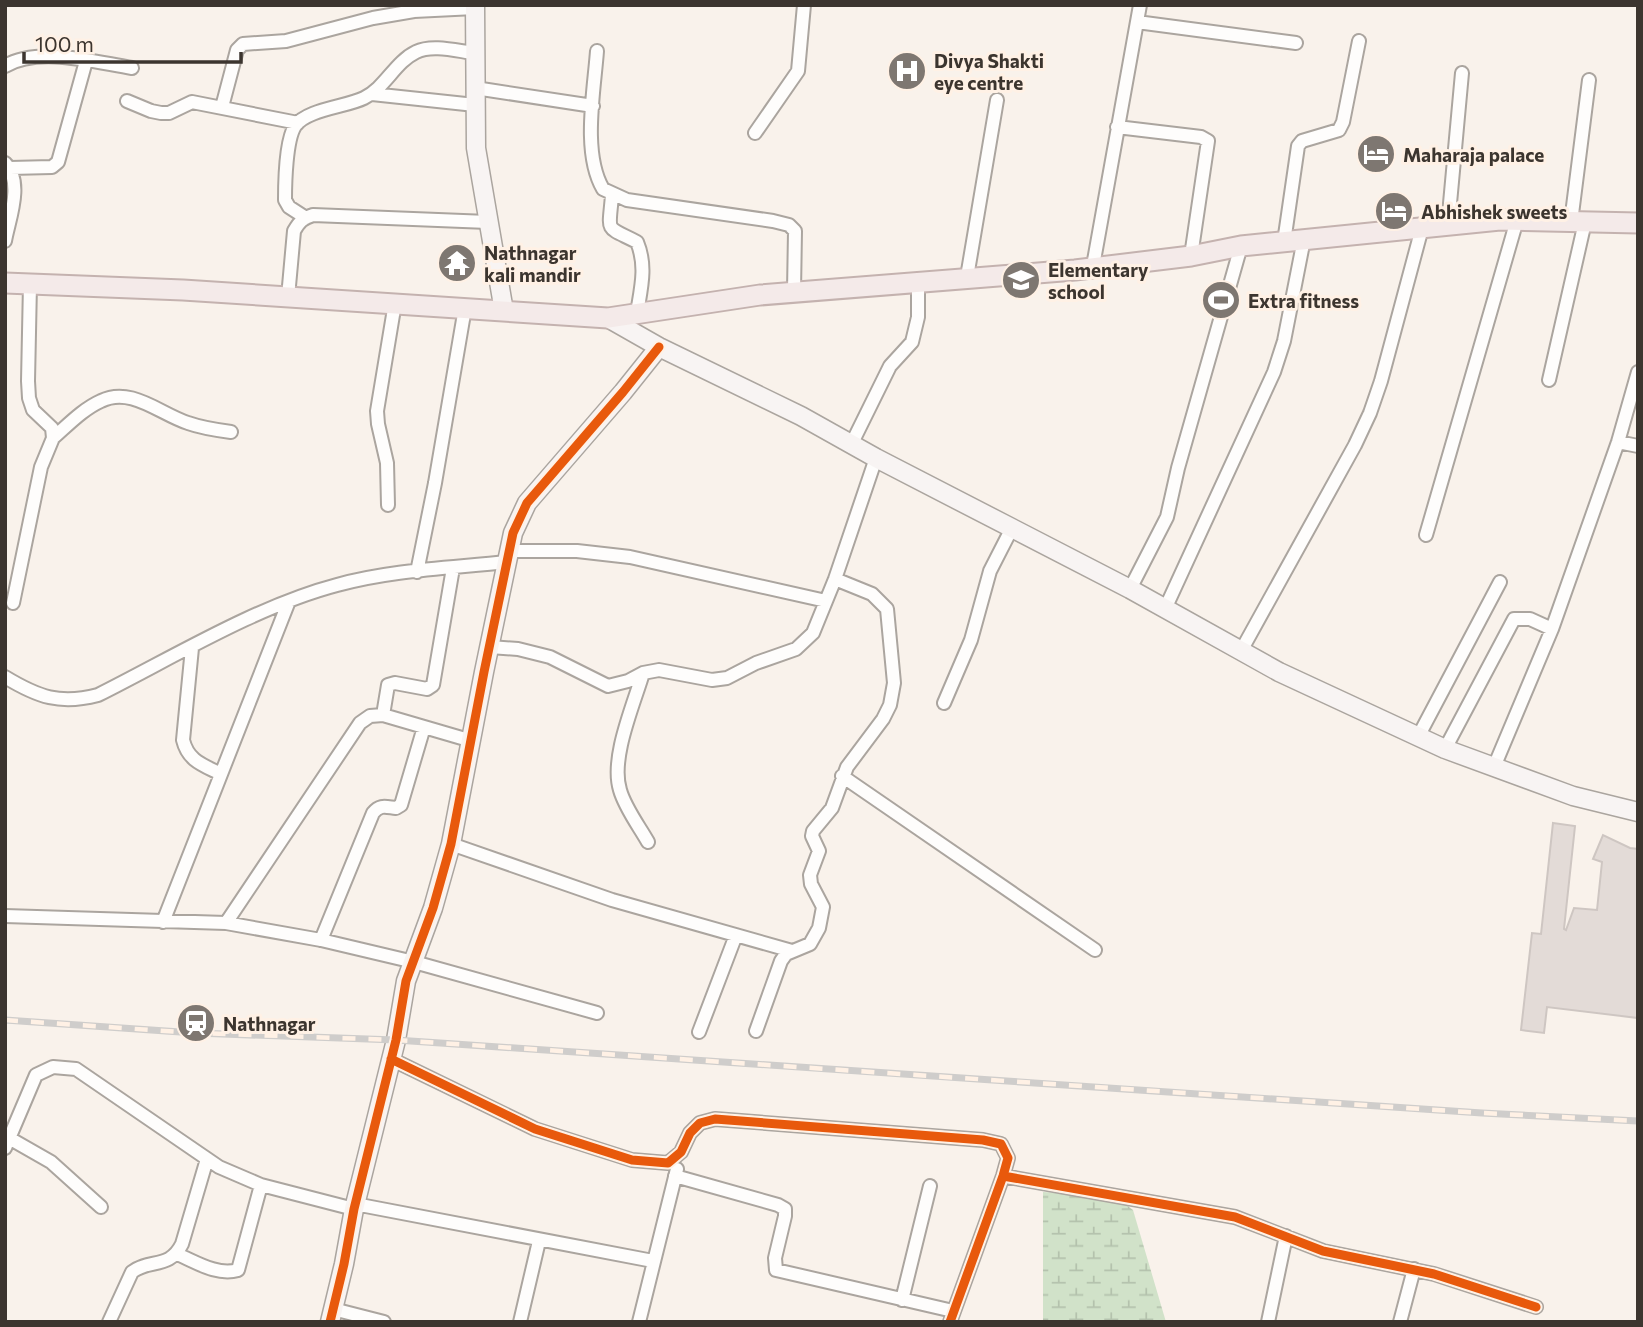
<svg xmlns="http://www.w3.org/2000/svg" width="1643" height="1327" font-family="Commissioner,sans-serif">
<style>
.wetland{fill:url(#wetland-marsh)}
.building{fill:#e3dbd7;stroke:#cec6c2;stroke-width:2}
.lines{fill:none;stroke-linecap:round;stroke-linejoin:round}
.street-casing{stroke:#aba59f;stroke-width:16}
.secondary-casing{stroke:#aba59f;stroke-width:21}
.primary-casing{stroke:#c4b2af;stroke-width:23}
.street{stroke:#fefdfc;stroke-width:12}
.secondary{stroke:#f8f4f3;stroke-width:18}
.primary{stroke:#f4eae9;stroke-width:19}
.rail-casing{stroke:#cfcdcb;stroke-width:7}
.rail{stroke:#fff1e5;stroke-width:4.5;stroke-dasharray:13;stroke-linecap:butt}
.cycleway-casing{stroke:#fff1e5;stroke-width:13}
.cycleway{stroke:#e8590c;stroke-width:9}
.labels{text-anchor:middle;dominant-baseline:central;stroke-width:6;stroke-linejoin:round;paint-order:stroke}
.poi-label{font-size:19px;font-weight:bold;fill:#3c352f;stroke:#fff1e5;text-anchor:start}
</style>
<defs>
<pattern id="wetland-marsh" width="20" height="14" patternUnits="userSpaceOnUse" patternTransform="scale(1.75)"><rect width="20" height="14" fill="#d1e2c9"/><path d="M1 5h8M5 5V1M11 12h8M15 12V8" fill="none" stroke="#b4c2ad"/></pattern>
</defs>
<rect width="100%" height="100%" fill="#f9f2eb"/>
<path class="wetland" d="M1043 1192 1115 1196 1133 1210 1166 1322H1043Z"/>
<path class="building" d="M1553 823 1575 826 1564 929 1566 930 1574 908 1597 910 1602 862 1593 859 1603 835 1630 848 1638 849V1018L1547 1007 1544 1033 1521 1030 1532 933 1541 934Z"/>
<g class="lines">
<defs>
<path id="street" d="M1137 22 1296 43
M597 51C594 92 582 153 603 189L627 200 773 221 789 225 795 231 794 291
M5 66C39 46 94 62 132 68
M475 88 593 106
M372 94 475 105
M127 101 151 111 161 113H169L192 102 298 123
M222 107 237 50 243 44 286 41 373 18 414 11 475 8
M1117 127 1201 137 1208 141 1191 256
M755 133 798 71 804 5
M10 168 52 167 58 162 86 61
M612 195C609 234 604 225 637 242 647 266 641 288 637 313
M306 218 289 207 285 200C285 183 286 140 295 126 307 109 346 107 364 98 385 88 395 62 416 52 432 44 457 51 474 53
M1571 222 1589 80
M1448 225 1462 73
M5 241C9 219 24 182 5 163
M1284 242 1298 146 1302 141 1339 130 1343 122 1359 41
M1093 266 1140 5
M967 277 997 100
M288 297 294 231C299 222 303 218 313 215L488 222
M1549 380 1585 222
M53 438C68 425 83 409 101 401 131 386 160 414 188 423 202 428 216 430 231 432
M1618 442 1638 446
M851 445 890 366 912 342 918 317V281
M388 505 387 463 378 424 377 411 395 303
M1426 535 1517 220
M509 551H577L630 557 826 601
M417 572 435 483 465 308
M1130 589 1167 517 1178 468 1241 246
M13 603 41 467 53 438 52 428 33 410 29 398 28 381 30 284
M1165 609 1274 372 1284 341 1304 239
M490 647 518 649 550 657 608 686 628 681 643 673 659 670 712 680 727 678 756 663 796 649 813 633 835 579 876 458
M192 648 183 740C188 761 203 765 221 774
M1241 651 1355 445 1370 413 1381 381 1422 228
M643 673C634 704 610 758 620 790 625 808 639 826 648 842
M5 677C38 697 60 705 98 695 172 658 257 606 337 585 390 570 452 568 507 562
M944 703 971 640 990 571 1012 528
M383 715 388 685 395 683 427 689 433 685 453 568
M1418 737 1500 582
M1445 749 1514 619H1530L1552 629
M1494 767 1552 629 1618 442 1638 372
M842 776 1095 950
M451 844 612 900 792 951
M5 916 226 923 321 940 414 962 597 1013
M163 922 289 601
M226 923 360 723 370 716 383 715 472 741
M321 940 373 813C380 804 386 807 396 808L401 805 424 727
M756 1031 781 961 786 954 810 944 819 928 823 907 811 884 810 875 819 851 812 836 813 831 832 808 847 767 883 719 890 705 894 683 887 609 872 594 835 579
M699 1032 736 935
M391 1059 535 1129 632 1160 668 1163 681 1152 690 1133 700 1123 715 1119 983 1140 1001 1144 1008 1158 1003 1176 950 1322
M9 1138 51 1162 101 1207
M5 1148 36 1075 53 1067 76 1069 219 1167 261 1185 354 1209
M675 1176 778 1205 785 1209V1216L775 1258 776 1270 953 1311
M1003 1176 1235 1217 1323 1251 1434 1274 1536 1307
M355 1204 653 1261
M177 1254C196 1262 217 1276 238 1270L261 1185
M902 1300 930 1186
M333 1309 384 1322
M109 1322 132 1272C150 1258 169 1270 182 1244L207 1159
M520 1322 539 1241
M639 1322 677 1169
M1268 1322 1286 1236
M1400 1322 1414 1269"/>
<path id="secondary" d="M475 5 476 148 504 311
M608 318 659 347 801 416 876 458 1130 589 1279 672 1445 749 1573 796 1638 812
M330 1322 344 1264 354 1209 396 1040 406 981 433 908 451 844 484 672 513 533 527 503 623 392 659 347"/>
<path id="primary" d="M5 283 183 290 608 318 760 295 1075 270 1191 256 1241 246 1500 220 1638 223"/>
</defs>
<use href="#street" class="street-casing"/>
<use href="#secondary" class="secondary-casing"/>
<use href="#primary" class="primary-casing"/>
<use href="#street" class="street"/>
<use href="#secondary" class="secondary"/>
<use href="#primary" class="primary"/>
<defs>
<path id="rail" d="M5 1020 195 1033 396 1040 1482 1113 1638 1121"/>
</defs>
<use href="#rail" class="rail-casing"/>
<use href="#rail" class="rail"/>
<defs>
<path id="cycleway" d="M391 1059 535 1129 632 1160 668 1163 681 1152 690 1133 700 1123 715 1119 983 1140 1001 1144 1008 1158 1003 1176 950 1322
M1003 1176 1235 1217 1323 1251 1434 1274 1536 1307
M330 1322 344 1264 354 1209 396 1040 406 981 433 908 451 844 484 672 513 533 527 503 623 392 659 347"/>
</defs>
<use href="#cycleway" class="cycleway-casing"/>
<use href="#cycleway" class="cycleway"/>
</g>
<defs>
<symbol id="hospital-disc" viewBox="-11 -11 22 22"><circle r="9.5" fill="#7e7771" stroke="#fff1e5"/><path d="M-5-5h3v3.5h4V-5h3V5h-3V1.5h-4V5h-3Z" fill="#fff"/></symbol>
<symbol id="hotel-disc" viewBox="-11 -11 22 22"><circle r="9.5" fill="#7e7771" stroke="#fff1e5"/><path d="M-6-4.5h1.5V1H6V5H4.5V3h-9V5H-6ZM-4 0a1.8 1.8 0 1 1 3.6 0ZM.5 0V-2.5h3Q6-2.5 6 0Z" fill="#fff"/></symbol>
<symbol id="temple-disc" viewBox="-11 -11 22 22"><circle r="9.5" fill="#7e7771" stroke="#fff1e5"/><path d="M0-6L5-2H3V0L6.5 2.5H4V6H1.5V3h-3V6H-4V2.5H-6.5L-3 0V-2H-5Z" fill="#fff"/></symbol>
<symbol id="school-disc" viewBox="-11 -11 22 22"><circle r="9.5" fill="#7e7771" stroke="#fff1e5"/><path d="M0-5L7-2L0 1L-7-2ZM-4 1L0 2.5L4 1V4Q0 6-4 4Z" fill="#fff"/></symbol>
<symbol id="stadium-disc" viewBox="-11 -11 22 22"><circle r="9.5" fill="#7e7771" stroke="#fff1e5"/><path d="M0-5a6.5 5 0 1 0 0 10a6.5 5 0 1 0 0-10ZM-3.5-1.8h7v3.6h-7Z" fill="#fff"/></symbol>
<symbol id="station-disc" viewBox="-11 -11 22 22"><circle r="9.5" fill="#7e7771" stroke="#fff1e5"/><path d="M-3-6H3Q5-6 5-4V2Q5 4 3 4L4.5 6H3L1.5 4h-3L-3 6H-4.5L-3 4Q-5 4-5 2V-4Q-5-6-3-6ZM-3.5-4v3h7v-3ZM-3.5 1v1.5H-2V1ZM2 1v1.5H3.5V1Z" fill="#fff"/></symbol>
</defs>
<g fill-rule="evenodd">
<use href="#hospital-disc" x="885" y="49" width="44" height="44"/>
<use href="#hotel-disc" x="1354" y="132" width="44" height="44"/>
<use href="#hotel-disc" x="1372" y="189" width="44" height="44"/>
<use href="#temple-disc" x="435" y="241" width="44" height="44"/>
<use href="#school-disc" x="999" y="258" width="44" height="44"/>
<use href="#stadium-disc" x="1199" y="278" width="44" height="44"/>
<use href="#station-disc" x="174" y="1001" width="44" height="44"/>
</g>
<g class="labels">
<g class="poi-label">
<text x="934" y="60">Divya Shakti<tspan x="934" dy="22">eye centre</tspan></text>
<text x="1403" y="154">Maharaja palace</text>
<text x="1421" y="211">Abhishek sweets</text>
<text x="484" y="252">Nathnagar<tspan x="484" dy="22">kali mandir</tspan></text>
<text x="1048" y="269">Elementary<tspan x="1048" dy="22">school</tspan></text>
<text x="1248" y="300">Extra fitness</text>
<text x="223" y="1023">Nathnagar</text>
</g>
</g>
<rect width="1643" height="1327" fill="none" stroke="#3c352f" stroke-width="14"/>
<path d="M24 52v10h217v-10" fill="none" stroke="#3c352f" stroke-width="3.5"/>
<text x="35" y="52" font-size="21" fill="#3c352f" stroke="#fff1e5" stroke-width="5" paint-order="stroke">100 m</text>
</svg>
